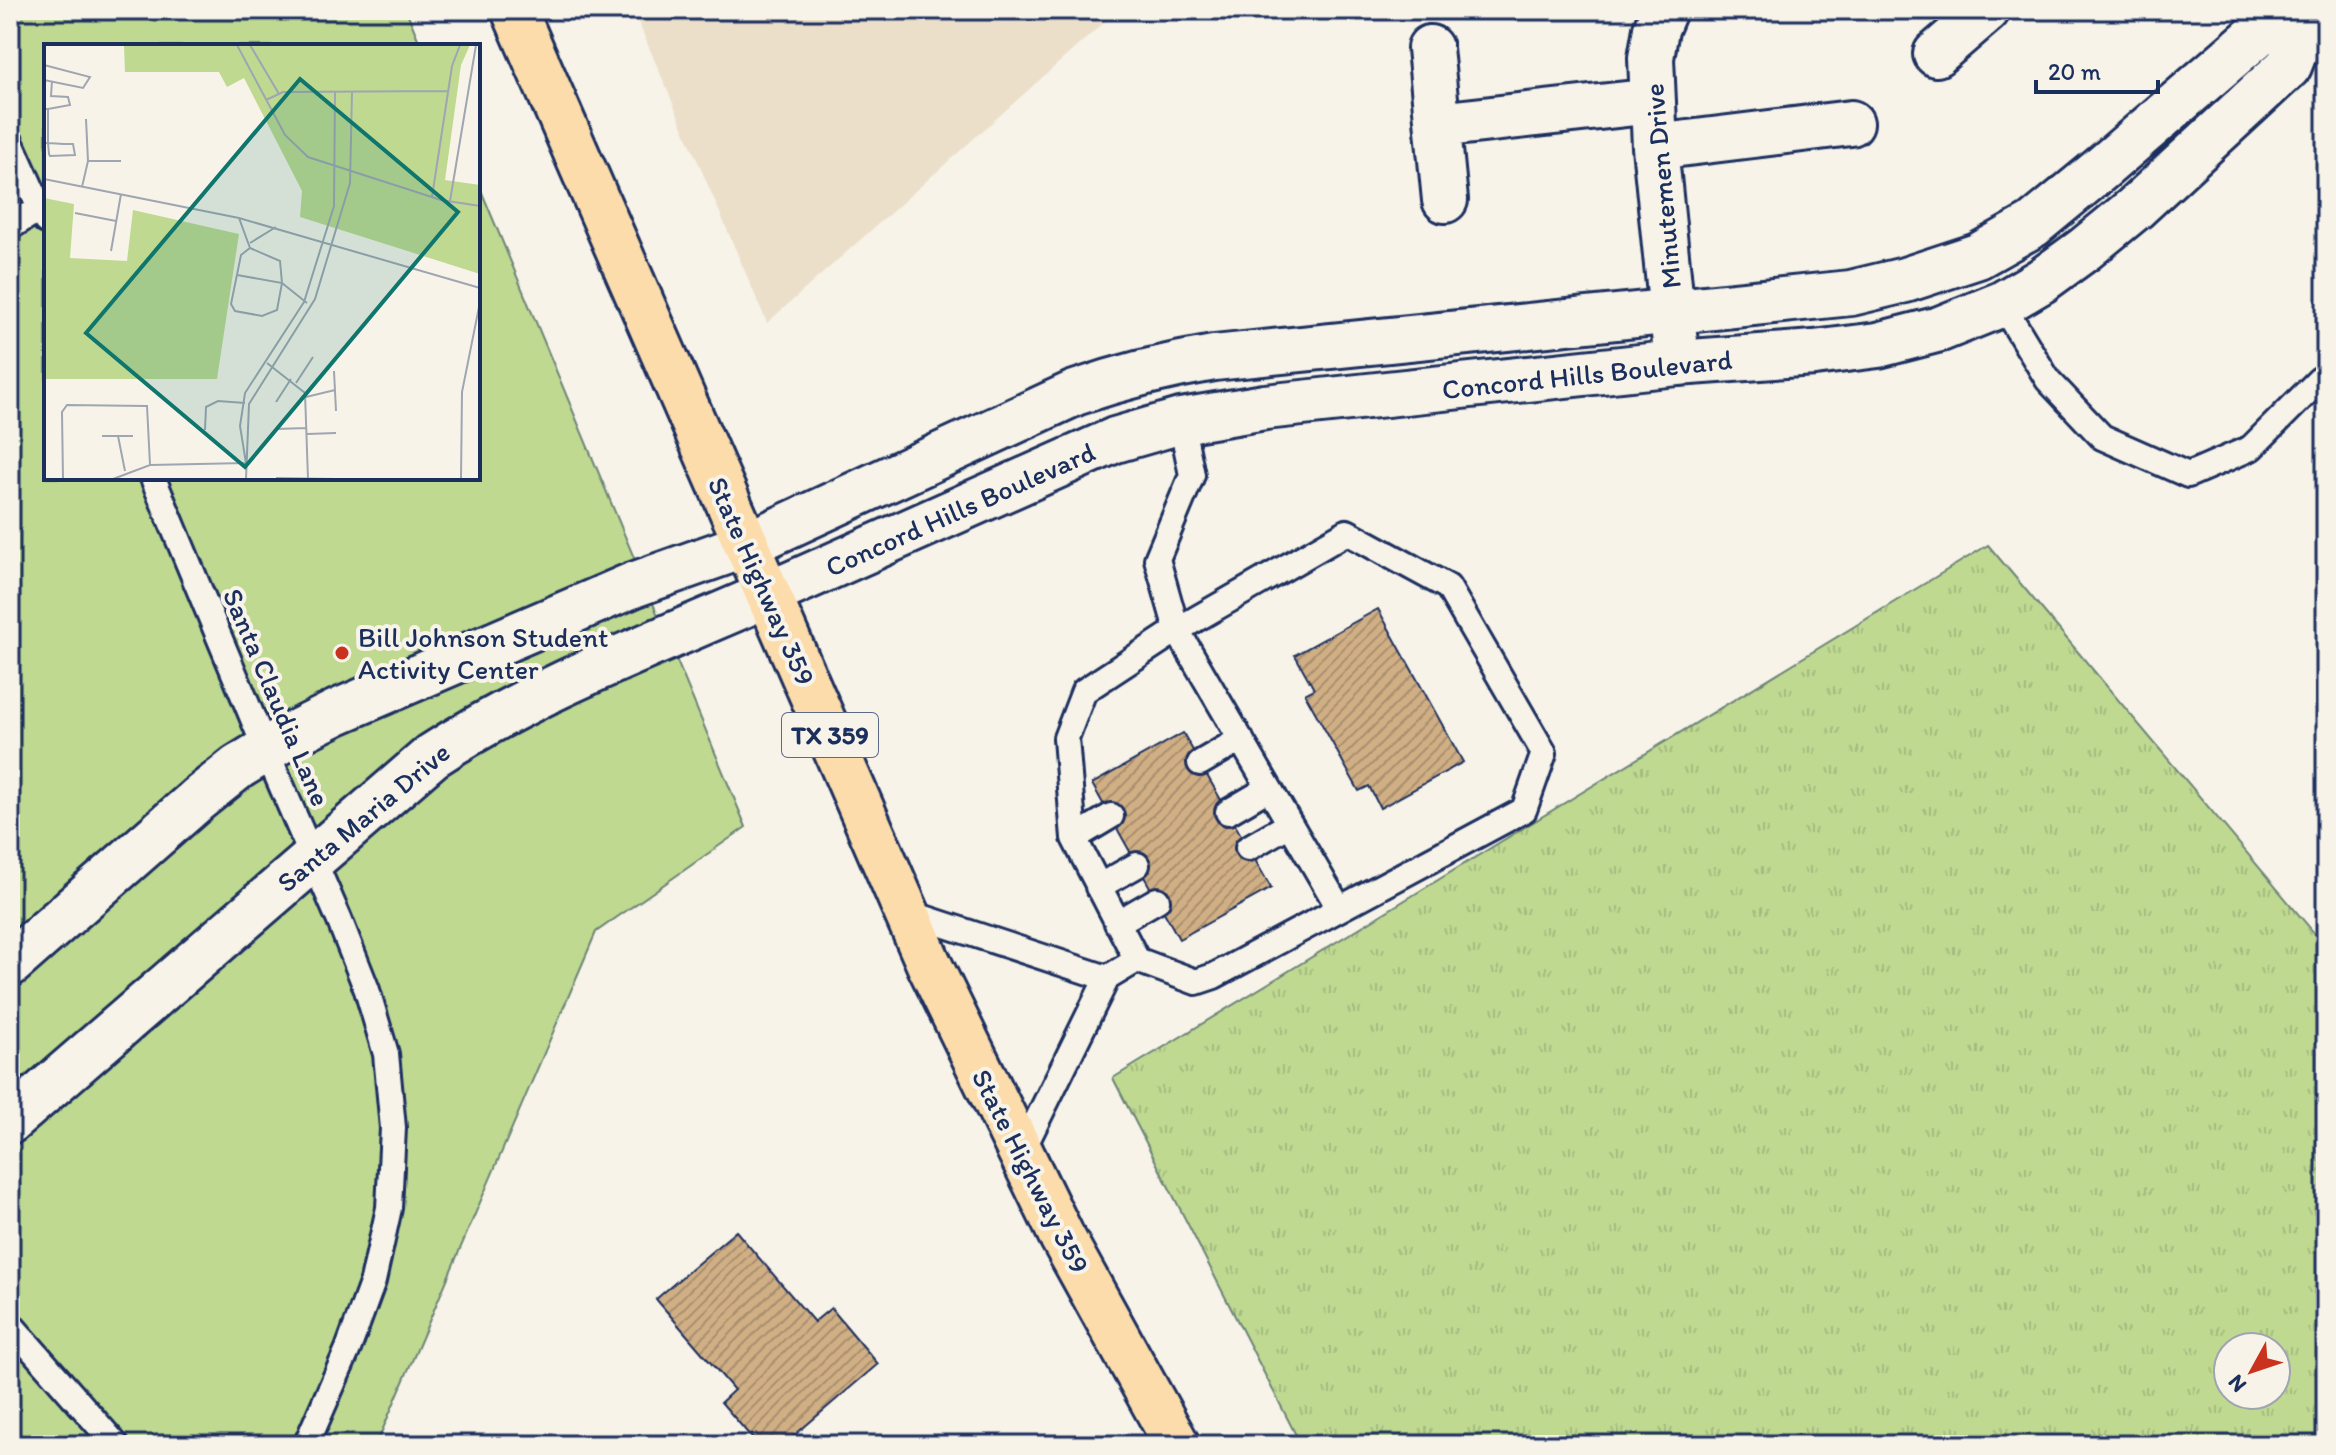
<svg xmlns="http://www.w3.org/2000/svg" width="2336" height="1455" font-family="Itim,sans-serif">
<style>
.built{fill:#ecdfca}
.grass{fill:url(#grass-tufts);stroke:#6d8478;stroke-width:2;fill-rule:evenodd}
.pitch{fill:#bfd991;stroke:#6d8478;stroke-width:2}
.building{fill:url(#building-hatch);stroke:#1b2f5e;stroke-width:2}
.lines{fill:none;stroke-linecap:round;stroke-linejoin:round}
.service-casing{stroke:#1b2f5e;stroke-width:30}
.minor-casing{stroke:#1b2f5e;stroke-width:50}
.tertiary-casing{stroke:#1b2f5e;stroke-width:50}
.primary-casing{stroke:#1b2f5e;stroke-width:50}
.service{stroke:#f7f3e8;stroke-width:24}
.minor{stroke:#f7f3e8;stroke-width:44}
.tertiary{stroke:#f7f3e8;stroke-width:44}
.primary{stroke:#fcdcab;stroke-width:44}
.poi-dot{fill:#c8321e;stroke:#f7f3e8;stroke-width:3}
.labels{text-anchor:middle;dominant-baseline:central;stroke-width:8;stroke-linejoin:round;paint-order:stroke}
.shield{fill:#f7f3e8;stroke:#5d6a87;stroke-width:2}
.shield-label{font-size:26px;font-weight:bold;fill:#1b2f5e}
.street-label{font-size:28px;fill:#1b2f5e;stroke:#f7f3e8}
.poi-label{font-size:28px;fill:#1b2f5e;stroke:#f7f3e8;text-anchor:start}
.inset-road{fill:none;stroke:#9fa5b1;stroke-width:2}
.view{fill:#0f766e;fill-opacity:0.15;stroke:#0f766e;stroke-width:4}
.inset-edge{fill:none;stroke:#1b2f5e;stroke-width:4}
</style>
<defs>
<pattern id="grass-tufts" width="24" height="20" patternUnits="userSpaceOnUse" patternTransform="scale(2)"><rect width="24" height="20" fill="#bfd991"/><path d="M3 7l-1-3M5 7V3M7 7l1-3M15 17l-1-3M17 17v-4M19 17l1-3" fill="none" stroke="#a4bb7f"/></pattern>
<pattern id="building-hatch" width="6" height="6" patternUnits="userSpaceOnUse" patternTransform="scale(2)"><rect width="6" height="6" fill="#d1af84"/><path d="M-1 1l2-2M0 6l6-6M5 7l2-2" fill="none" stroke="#a98f6f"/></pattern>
</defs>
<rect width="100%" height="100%" fill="#f7f3e8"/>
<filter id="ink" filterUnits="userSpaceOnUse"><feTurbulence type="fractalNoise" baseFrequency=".0125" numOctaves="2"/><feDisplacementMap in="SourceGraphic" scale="16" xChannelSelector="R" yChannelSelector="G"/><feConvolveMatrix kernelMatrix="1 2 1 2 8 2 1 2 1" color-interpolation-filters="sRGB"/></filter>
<g filter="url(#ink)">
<path class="built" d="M633 10H1118L767 323Z"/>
<path class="grass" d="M1988 545 2326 947V1445H1301L1113 1078ZM2228 1347H2276V1395H2228Z"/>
<path class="pitch" d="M10 10H406L421 46H46V478H478V183L746 827 596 932 376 1445H10Z"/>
<path class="building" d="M1378 609 1463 762 1380 808 1369 786 1359 791 1305 694 1314 689 1295 655Z
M1183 733 1271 888 1179 939 1092 784Z
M736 1231 814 1322 831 1308 878 1364 783 1445H758L721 1402 734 1390 656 1299Z"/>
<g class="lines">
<defs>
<path id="service" d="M10 141 46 221
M10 227 41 208
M2002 304 2048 380 2102 437 2188 475 2251 448 2319 380
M1181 421 1192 475 1157 559 1177 630 1084 691 1066 738 1074 838 1137 960 1196 982 1214 976 1524 810 1544 753 1448 587 1347 532 1177 630 1339 908
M153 478 266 750 339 919 367 990 386 1054 393 1128 389 1208 373 1281 348 1349 306 1445
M1200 763 1241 739
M1228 812 1269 788
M1074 838 1111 816
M1248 848 1290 824
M1098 887 1137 865
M906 912 1107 978
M1117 923 1157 900
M1021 1153 1107 978 1137 960
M10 1324 116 1445"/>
<path id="minor" d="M1664 10 1656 29 1651 58 1655 147 1677 363
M1430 48 1445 200
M1936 54 1987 10
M1438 125 1653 101
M1655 147 1851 123
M10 964 198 799 238 767 289 736 337 712 633 585 746 545
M10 1121 432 756C536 688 655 644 769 594"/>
<path id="tertiary" d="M746 545 1075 393C1121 377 1166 366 1214 358L1851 293 1905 280 1978 256 2033 225 2101 169 2259 33 2306 10
M769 594 1115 440 1181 421 1265 407 1677 363 1814 353 1878 345 1940 329 2002 304 2041 281 2085 249 2135 208 2289 66 2311 10"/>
<path id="primary" d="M514 10 929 964 1061 1235 1177 1445"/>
</defs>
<use href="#service" class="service-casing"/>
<use href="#minor" class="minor-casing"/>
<use href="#tertiary" class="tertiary-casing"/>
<use href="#primary" class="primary-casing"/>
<use href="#service" class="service"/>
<use href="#minor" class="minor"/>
<use href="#tertiary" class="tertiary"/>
<use href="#primary" class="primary"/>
</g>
</g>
<circle class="poi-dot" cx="342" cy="653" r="8"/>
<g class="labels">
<rect class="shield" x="782" y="713" width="96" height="44" rx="6"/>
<g class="shield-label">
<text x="830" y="735">TX 359</text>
</g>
<g class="street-label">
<text transform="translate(1662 186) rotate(-95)">Minutemen Drive</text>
<text transform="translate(1587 374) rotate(-6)">Concord Hills Boulevard</text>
<text transform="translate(960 509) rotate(-24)">Concord Hills Boulevard</text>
<text transform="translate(762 581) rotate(66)">State Highway 359</text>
<text transform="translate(277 697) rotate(67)">Santa Claudia Lane</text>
<text transform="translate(363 817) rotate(-40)">Santa Maria Drive</text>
<text transform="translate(1031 1171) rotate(63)">State Highway 359</text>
</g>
<g class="poi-label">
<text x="358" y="637">Bill Johnson Student<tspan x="358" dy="32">Activity Center</tspan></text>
</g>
</g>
<g transform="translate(44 44)">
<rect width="436" height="436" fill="#f7f3e8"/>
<path d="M0 154 30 160 26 214 83 217 89 166 195 190 173 335H0Z" fill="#bfd991"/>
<path d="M80 1H426L417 21 401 136 436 141V230L256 173 258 147 200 34 183 43 175 28H81Z" fill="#bfd991"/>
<path class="inset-road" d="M193 1 241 91 264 113 397 156 436 162M206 1 235 50M0 21 46 33 39 44 0 36M222 56 239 48 404 47M0 65H4V99L5 110 6 112 31 111 29 100H20L4 99H0M4 65 26 61 24 53 7 52 8 37M42 75 44 117H77M0 135 195 174 436 244M38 143 44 117M388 153 408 22 416 1M406 157 432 1M31 169 72 177M195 174 206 204M206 199 232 183M67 207 77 150M193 231 238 239 233 266 218 272 191 267 187 260 197 211 206 204 236 217 238 239 263 259M223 319 261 349 264 435M290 327 292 367M252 339 269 313M262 353 291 346M232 358 247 335M231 385 263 384M161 386 162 363 174 357 201 359M263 390 292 389M58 392H89M74 392 81 427M202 419 196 382 201 349 260 258 290 162 291 47M232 434 292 435M19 435 18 368 23 361 103 362 106 421M69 435 106 421 202 419M202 435 205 360 271 255 306 139 308 47M417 435 418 348 436 258"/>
<path class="view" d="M256 35 414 168 201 423 42 289Z"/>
<rect width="436" height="436" class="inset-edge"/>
</g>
<rect width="2336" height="1455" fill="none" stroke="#f7f3e8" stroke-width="40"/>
<rect x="20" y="20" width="2296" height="1415" fill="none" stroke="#1b2f5e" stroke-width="3" filter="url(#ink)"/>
<g transform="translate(2252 1371) rotate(230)"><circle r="38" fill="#f7f3e8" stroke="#9fa5b1" stroke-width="2"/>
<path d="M0-6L14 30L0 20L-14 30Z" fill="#c8321e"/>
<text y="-12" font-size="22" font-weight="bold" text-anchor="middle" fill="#1b2f5e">N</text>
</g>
<path d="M2036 80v12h122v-12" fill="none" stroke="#1b2f5e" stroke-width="4"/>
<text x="2048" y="80" font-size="24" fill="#1b2f5e" stroke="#f7f3e8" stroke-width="6" paint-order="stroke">20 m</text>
</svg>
